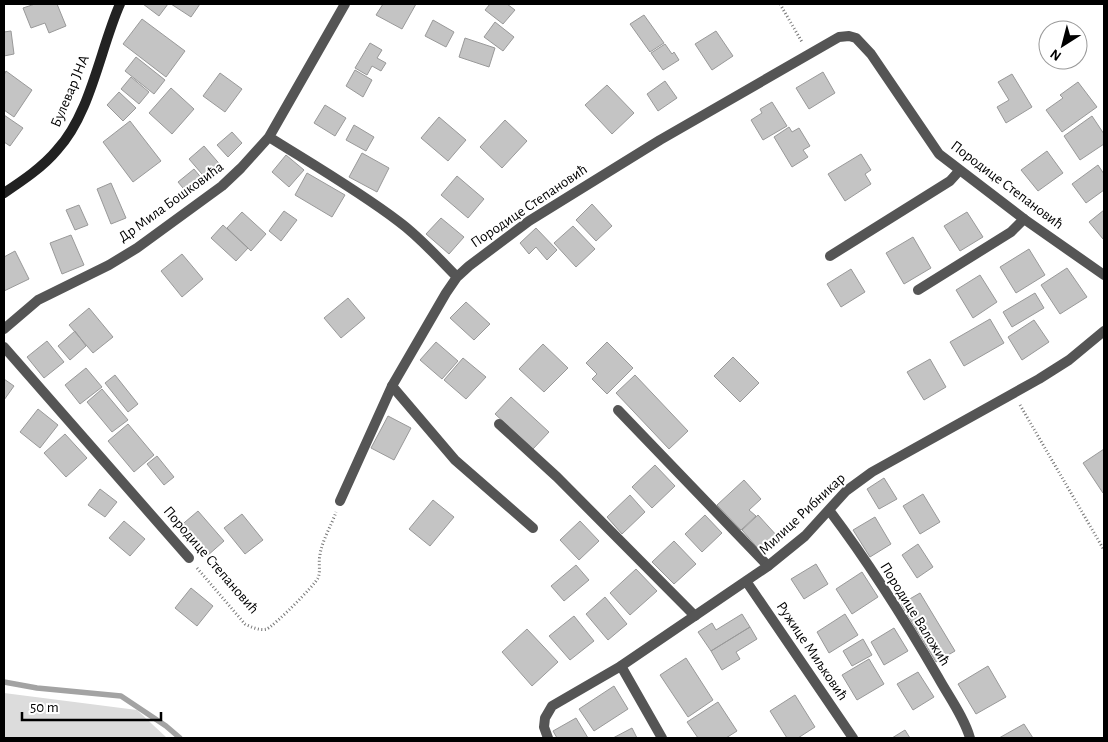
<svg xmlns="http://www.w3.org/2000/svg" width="1108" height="742" font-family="'Alegreya Sans',sans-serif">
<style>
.green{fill:#dcdcdc}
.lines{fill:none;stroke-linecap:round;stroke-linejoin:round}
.stream{stroke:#a3a3a3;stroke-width:5.5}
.building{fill:#c4c4c4;stroke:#999}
.path{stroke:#777;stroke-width:3;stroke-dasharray:1 2.5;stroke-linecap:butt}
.lane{stroke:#555;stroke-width:10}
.street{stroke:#555;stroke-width:10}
.secondary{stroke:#222;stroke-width:10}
.labels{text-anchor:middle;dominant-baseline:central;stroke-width:4;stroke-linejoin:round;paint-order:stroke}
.street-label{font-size:15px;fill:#000;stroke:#fff}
</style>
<rect width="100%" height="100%" fill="#fff"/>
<path class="green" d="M4 693 137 710 167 738H4Z"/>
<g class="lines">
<path class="stream" d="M4 682 37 688 121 696 166 726 180 738"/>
</g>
<path class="building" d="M35 4H57L66 26 49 33 45 23 31 28 23 8Z
M143 4H168L159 16Z
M171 4H200L191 17Z
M383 4H416L402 29 376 15Z
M490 4H507L515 10 503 24 485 10Z
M644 15 664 43 650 52 630 24Z
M142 19 185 51 166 77 123 44Z
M433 20 454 32 446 47 425 36Z
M495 22 514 37 503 51 484 37Z
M11 31 14 54 4 56V32Z
M716 31 733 56 712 70 695 44Z
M465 38 495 48 489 67 459 57Z
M370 43 382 50 377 58 386 63 381 71 372 66 367 75 355 68Z
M665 44 672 54 674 52 679 60 663 70 651 53Z
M136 57 165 80 154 94 125 71Z
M355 70 372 80 363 97 346 86Z
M6 71 32 90 14 117 4 110V75Z
M823 72 835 93 809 109 796 88Z
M220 73 242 89 225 112 203 96Z
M1012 74 1032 107 1006 123 997 107 1009 100 998 82Z
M131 77 149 92 139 104 121 89Z
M665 81 677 98 658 111 647 94Z
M1078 82 1097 107 1062 132 1046 110 1063 98 1060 95Z
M607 85 634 113 612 134 585 105Z
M171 88 194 109 172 134 149 113Z
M119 92 136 108 123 121 107 105Z
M772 102 787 126 763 140 751 120 762 113 760 109Z
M325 105 346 118 335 136 314 123Z
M4 115 23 128 10 146 4 142Z
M1092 116 1104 134V144L1080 160 1064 136Z
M439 117 466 140 448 161 421 138Z
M505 120 527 141 502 168 480 147Z
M130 121 161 161 133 182 103 142Z
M354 125 374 137 366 151 346 140Z
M789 127 792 132 799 128 810 146 803 150 808 157 792 167 774 137Z
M232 132 242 143 228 157 217 145Z
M204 146 223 168 208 181 189 159Z
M1047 151 1063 173 1038 191 1021 170Z
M362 153 389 168 377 192 349 177Z
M861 154 871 170 865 174 871 184 845 201 828 174Z
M286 155 304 170 289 187 272 172Z
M1098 165 1104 174V190L1086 203 1072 184Z
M194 169 203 180 187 193 178 182Z
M307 173 345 195 332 217 295 195Z
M457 176 484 199 468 218 441 195Z
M111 183 126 218 111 224 97 189Z
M592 204 612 226 596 241 576 220Z
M79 205 88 225 75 230 66 210Z
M1104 210V238L1103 239 1089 222Z
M284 211 297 220 281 241 269 231Z
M242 212 266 234 251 251 227 228Z
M967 212 983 237 960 251 944 226Z
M441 218 464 237 449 254 426 234Z
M223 225 248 248 236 261 211 238Z
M573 226 595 249 576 267 554 243Z
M536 228 557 250 547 260 536 247 529 254 520 243Z
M71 235 84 265 62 274 50 243Z
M913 237 931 268 904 284 886 253Z
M1029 249 1045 275 1016 293 1000 267Z
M15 251 29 279 4 291V257Z
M182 254 203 279 182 297 161 271Z
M1067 268 1087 297 1060 314 1041 285Z
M851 269 865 292 841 307 827 284Z
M980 275 997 302 973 318 956 290Z
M1035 293 1044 308 1012 327 1003 312Z
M348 298 365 318 341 338 324 318Z
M466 302 490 324 474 340 450 318Z
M89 308 113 337 93 353 69 325Z
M990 319 1004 343 964 366 950 342Z
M1034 320 1049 342 1022 360 1008 337Z
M75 331 86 346 70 360 58 346Z
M47 341 64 362 44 378 27 357Z
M436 342 458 361 442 379 420 360Z
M607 342 633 368 607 394 592 379 597 374 586 363Z
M543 344 568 368 544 392 519 369Z
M733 357 759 383 740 402 714 376Z
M463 358 486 377 466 399 444 380Z
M930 359 946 387 924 400 907 372Z
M86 368 102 387 80 404 65 385Z
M115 375 138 404 128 412 105 383Z
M635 375 688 431 669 449 616 393Z
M4 379 14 386 4 400Z
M102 389 128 420 112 432 87 402Z
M511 397 549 432 533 449 495 414Z
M38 409 58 425 40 448 20 432Z
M388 416 411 428 394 460 371 448Z
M128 424 154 455 134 472 108 441Z
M65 434 87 458 66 477 44 453Z
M1104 449V492L1103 493 1083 463Z
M157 456 174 477 164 485 147 464Z
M655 465 675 486 652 508 632 487Z
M884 478 897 499 879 509 867 489Z
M744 480 761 499 749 510 756 516 741 530 717 505Z
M100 489 117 502 105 517 88 505Z
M923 494 940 522 920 534 903 506Z
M630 495 645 512 622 534 607 517Z
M433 500 454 517 430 546 409 529Z
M198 511 224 541 207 556 198 546 195 549 178 528Z
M242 514 263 540 245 554 224 528Z
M705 515 722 533 702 552 685 534Z
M758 515 778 537 761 552 742 530Z
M875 517 891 544 870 557 853 530Z
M124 521 145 539 130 556 109 538Z
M580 521 599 541 579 560 560 540Z
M674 541 696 564 674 584 652 562Z
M918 544 933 567 917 578 902 555Z
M816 564 828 584 804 599 791 579Z
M576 565 589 580 564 601 551 586Z
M636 569 657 591 630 615 610 593Z
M862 572 878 597 852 614 836 589Z
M191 588 213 606 197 626 175 608Z
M920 593 955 651 936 662 901 604Z
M605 597 627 624 608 640 586 614Z
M742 614 750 627 711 651 698 632 712 623 716 630Z
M845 614 858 635 829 653 817 632Z
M574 616 594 641 570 660 549 636Z
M750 627 757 639 736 652 740 659 722 670 711 651Z
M894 628 908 651 884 665 871 642Z
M527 629 558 662 532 686 502 652Z
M863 639 872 655 852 666 843 651Z
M686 658 713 700 688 717 660 675Z
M869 659 884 684 857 700 842 675Z
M988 666 1006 697 976 714 958 684Z
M918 672 934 697 913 710 897 684Z
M614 686 628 709 594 731 579 709Z
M795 695 815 727 798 738H787L770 711Z
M718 702 737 731 726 738H698L687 722Z
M576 718 588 738H557L553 731Z
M1024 724 1033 738H999Z
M632 728 637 738H613Z
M905 730 910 738H892Z"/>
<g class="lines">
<path class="path" d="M780 4 802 42
M1020 405 1104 550
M197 568 245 624C251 627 260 631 267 629 275 625 314 586 318 578 321 570 318 563 320 555 321 543 332 524 336 512"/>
<path class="lane" d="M830 256 950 181 959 171
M918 290 1011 232 1024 219
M392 386 455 460 533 528
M618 410 768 566
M499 424 557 477 695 616
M621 666 662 738"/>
<path class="street" d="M269 137C312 164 357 190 398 221 420 237 438 258 457 277
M4 329 38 300 109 265 137 248 222 186 241 168 269 137 345 4
M4 347 189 558
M340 501 392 386 446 293 457 277 469 266 529 221 660 140 839 37 849 36 856 38 871 54 939 154 1024 219 1104 275
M829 510C869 563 905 620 938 677 949 697 964 717 970 738
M746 581 853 738
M548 738 544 727 545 718 552 706 621 666 768 566 805 536 846 491 872 472 1039 379 1069 360 1104 331"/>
<path class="secondary" d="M4 193C22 181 43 167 57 150 91 113 100 49 120 4"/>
</g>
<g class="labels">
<g class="street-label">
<text transform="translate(70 91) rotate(-67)">Булевар ЈНА</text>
<text transform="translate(1007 185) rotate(37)">Породице Степановић</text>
<text transform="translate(171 202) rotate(-36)">Др Мила Бошковића</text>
<text transform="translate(529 206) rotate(-34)">Породице Степановић</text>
<text transform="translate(802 514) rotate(-43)">Милице Рибникар</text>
<text transform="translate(211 560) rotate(49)">Породице Степановић</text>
<text transform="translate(915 614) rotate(58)">Породице Валожић</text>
<text transform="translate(812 651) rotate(56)">Ружице Миљковић</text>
</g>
</g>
<rect width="1108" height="742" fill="none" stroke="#000000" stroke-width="10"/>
<g transform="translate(1063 45) rotate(216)"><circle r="24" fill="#ffffff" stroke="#999999"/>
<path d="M0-4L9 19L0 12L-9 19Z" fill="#000000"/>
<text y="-8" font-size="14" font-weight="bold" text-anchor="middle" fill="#000000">N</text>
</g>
<path d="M22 712v8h139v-8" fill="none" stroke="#000000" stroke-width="2.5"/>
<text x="30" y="712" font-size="15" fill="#000000" stroke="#ffffff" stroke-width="4" paint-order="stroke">50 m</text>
</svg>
